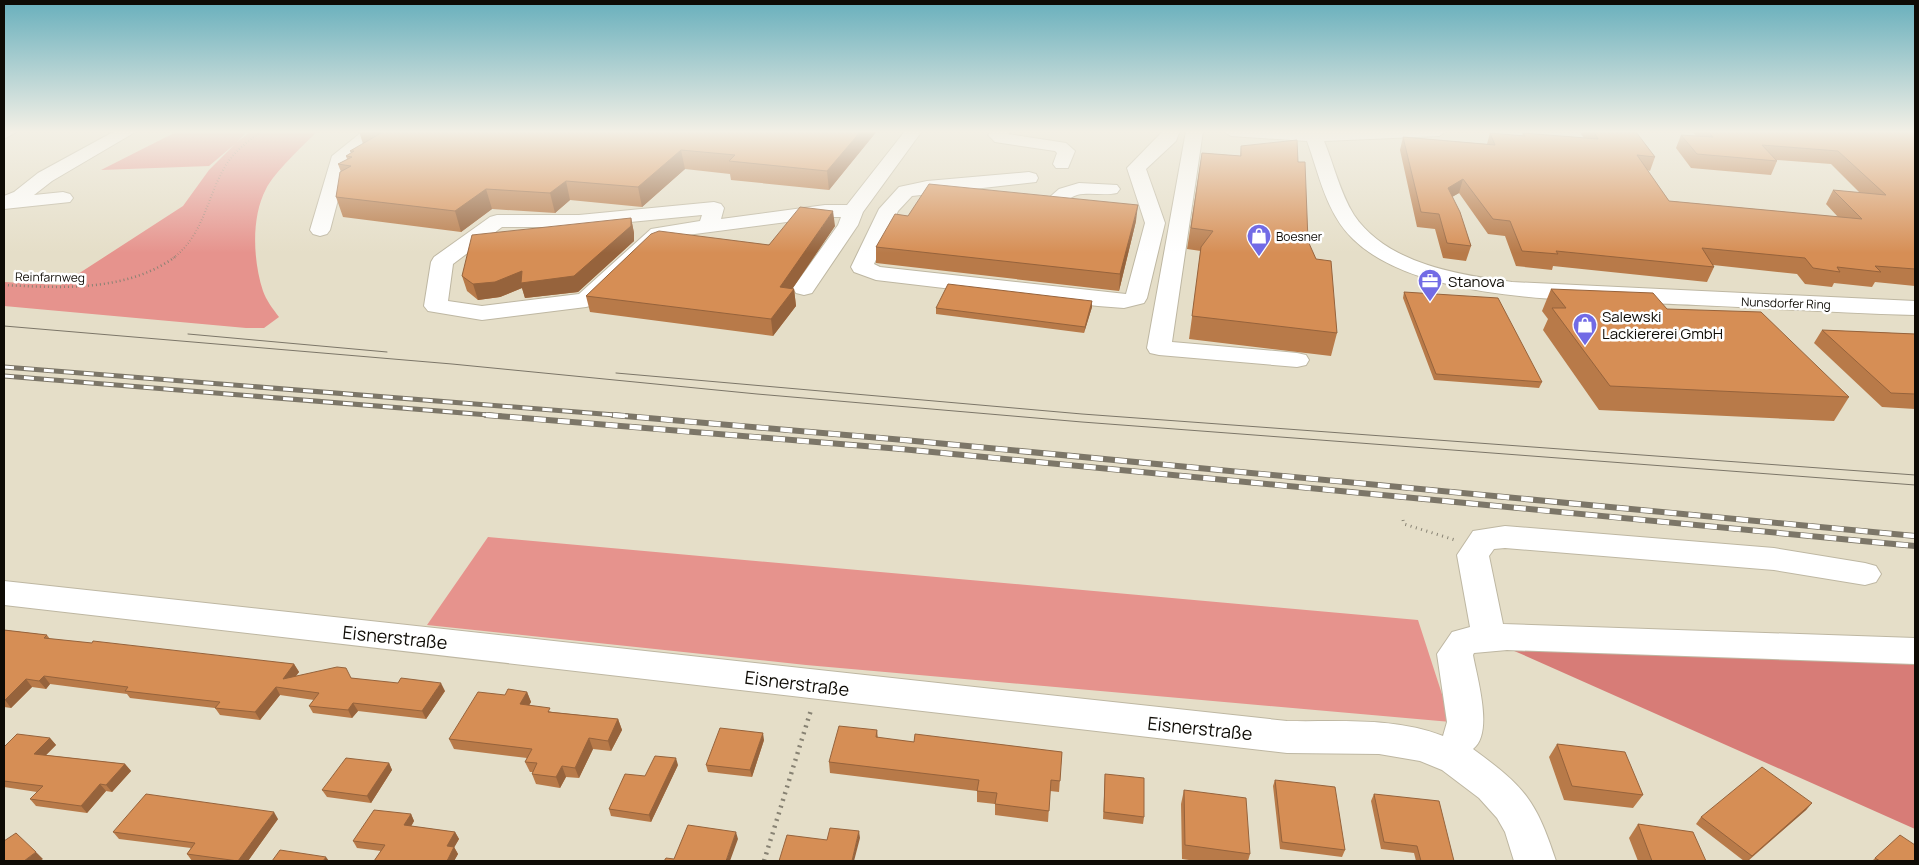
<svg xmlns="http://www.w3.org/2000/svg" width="1919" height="865" font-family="Manrope,sans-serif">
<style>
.green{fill:#e6938d}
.forest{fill:#d77c77}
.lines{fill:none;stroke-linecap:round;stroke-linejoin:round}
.minor-casing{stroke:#beb7a2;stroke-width:2}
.path-far3{stroke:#878273;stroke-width:2;stroke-dasharray:0.5 2.5;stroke-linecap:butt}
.path-far2{stroke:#878273;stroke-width:2.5;stroke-dasharray:1 3;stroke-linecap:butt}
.path-far1{stroke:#878273;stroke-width:3;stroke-dasharray:1 4.5;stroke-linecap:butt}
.path{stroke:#878273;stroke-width:4.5;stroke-dasharray:2 5;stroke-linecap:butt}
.minor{fill:#fff;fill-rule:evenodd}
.tram{stroke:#7c7668;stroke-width:1}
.rail-far1-casing{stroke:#7c7668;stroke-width:5}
.rail-casing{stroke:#7c7668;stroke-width:6}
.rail-far1{stroke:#fff;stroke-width:3;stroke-dasharray:10;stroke-linecap:butt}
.rail{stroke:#fff;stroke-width:4.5;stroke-dasharray:12;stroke-linecap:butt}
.wall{fill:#b87a49}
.shaded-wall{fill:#96633c}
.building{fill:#d68e55;stroke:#96633c}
.labels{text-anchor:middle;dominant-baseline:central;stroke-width:5;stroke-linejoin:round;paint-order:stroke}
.far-poi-label{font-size:12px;fill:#0e0b05;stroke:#fff;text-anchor:start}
.far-street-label{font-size:12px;fill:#0e0b05;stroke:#fff}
.poi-label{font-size:15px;fill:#0e0b05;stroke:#fff;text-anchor:start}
.near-street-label{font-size:18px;fill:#0e0b05;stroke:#fff}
</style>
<rect width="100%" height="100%" fill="#e5dec8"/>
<path class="green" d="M178 131H248L237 142 251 131H318C305 143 273 174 266 189 251 217 253 261 263 291 266 300 273 309 279 317L264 328H246L4 306V282L61 285 183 206 209 170 235 144 209 166 101 170Z
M488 537 1418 620 1451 722 806 665 427 625Z"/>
<path class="forest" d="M1500 645 1915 660V829L1519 653Z"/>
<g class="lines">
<defs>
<path id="minor" d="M4 131H18L4 139Z
M115 131H137L52 181 34 195 63 192 70 194 73 198 70 202 4 209V196L14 192 38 173Z
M363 131H383L349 158 330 230 327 234 320 236 313 234 310 230 332 156Z
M905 131H922L863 212 858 225 812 293 804 295 796 293 793 288 838 225 841 217H825L664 238 594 305 586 307 482 320 428 311 424 306 431 262 434 257 490 217 497 215H579L714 202 721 204 724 208 721 219 825 205H847ZM702 215 700 221 651 229 579 294 482 306 448 301 453 264 502 227H579Z
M991 131H1010L1008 134 1066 143 1075 151 1068 168H1056L1053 164 1057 153 1055 151 995 142 988 135Z
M1163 131H1180L1176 141 1146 169 1165 223 1147 298 1144 303 1124 308 1098 306 876 280 854 272 851 267 879 209 899 187 927 181 1029 172 1036 174 1038 178 1036 182 912 196 898 211 874 264 880 267 1126 294 1145 223 1127 168Z
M1186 131H1203L1172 342 1297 353 1306 355 1309 360 1306 365 1297 367 1159 355 1150 353 1147 348Z
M1223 131H1447L1439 136 1324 141C1334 165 1340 193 1354 215 1387 264 1459 275 1512 282L1915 301V315C1842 313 1769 308 1696 305 1603 300 1422 307 1353 239 1326 213 1319 174 1307 141L1231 136Z
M1079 183 1117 185 1120 189 1117 193C1104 196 1090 192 1077 195 1064 199 1061 211 1046 207L1043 203 1059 189Z
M1505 526 1774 548 1865 563 1876 566 1881 574 1876 582 1865 585 1774 570 1505 548 1494 549 1489 556 1503 624 1915 638V664L1507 650 1474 653 1473 655C1477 678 1494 733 1473 749 1525 787 1536 800 1556 861H1514L1505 832 1497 818 1479 798 1442 770 1420 761 1379 754 1287 753 4 605V581L1287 721C1339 722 1394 717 1443 736L1447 722 1437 654 1452 632 1470 627 1457 555 1473 531Z"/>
</defs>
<use href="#minor" class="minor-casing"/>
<path class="path-far3" d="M173 258C205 235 207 193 228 162 237 149 250 140 262 131"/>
<path class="path-far2" d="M4 285C62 288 126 292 175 257"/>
<path class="path-far1" d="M1403 520 1404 524 1455 540"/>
<path class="path" d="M764 861 811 710"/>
<use href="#minor" class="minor"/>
<path class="tram" d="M4 326 452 364 757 394 1082 422 1915 485
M188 334 387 352
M616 373 1082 414 1915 475"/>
<defs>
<path id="rail-far1" d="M4 367 628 416
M4 376 501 416"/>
<path id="rail" d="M486 415 901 449 1915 546
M613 415 904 440 1915 536"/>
</defs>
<use href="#rail-far1" class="rail-far1-casing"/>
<use href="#rail" class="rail-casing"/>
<use href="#rail-far1" class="rail-far1"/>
<use href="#rail" class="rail"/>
</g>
<path class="wall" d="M359 131H877L829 190 731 180 730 174 685 169 642 207 570 200 555 213 492 209 461 232 343 217 336 197 341 172 338 164 347 159 346 156 351 153 350 151 363 144Z
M1582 131 1636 132 1655 157 1650 171 1647 170 1669 201 1838 217 1826 204 1833 190 1860 193 1831 164 1777 160V161L1771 175 1691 168 1676 148 1681 135 1696 136 1692 131H1915V286L1875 282 1872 287 1834 283 1832 287 1805 284 1797 274 1713 265 1714 267 1707 282 1553 266 1552 270 1516 266 1505 236 1488 234 1459 193 1452 197 1471 246 1466 261 1443 258 1435 229 1417 227 1400 150 1403 137 1487 144 1490 133 1522 136 1523 133 1584 138 1581 134Z
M1241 146 1298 162 1308 241 1337 333 1331 356 1189 339 1201 251 1187 249 1202 153 1240 156Z
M908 216 1136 221 1119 291 876 263V247Z
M631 218 634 233V241L578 292 525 298 522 288 500 297 478 300 467 291 462 276Z
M835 226 792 289H794L796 306 773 336 590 312 586 296Z
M1551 289 1667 309 1849 397 1834 421 1599 410 1543 330 1548 319 1542 311Z
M1404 292 1542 382 1539 388 1434 380 1403 298Z
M1092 307 1084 333 936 314V308Z
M1822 330 1915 334V409L1882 407 1814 343Z
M4 630 47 635 50 639 294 664 299 672 296 676 351 678 445 691 426 719 358 711 352 718 313 713 309 706 314 700 280 695 260 720 220 715 215 708 130 698 127 694 50 684 46 689 32 687 11 708 4 707Z
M527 692 531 702 529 705 552 712 618 719 622 730 611 751 593 749 579 778 566 777 560 788 536 784 532 774 533 772H530L525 762 527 758 454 749 449 739 505 695Z
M877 730 878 738 914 742 1062 752 1059 792 1050 791 1048 822 995 815V804L977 802V791L830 773 829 762Z
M50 738 56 745 46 755 125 764 131 771 112 792 106 791 87 813 36 806 30 799 37 792 4 787V747Z
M764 740 752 777 708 772 706 765Z
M1557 744 1643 795 1633 808 1564 800 1549 757Z
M389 763 392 770 371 803 327 797 322 790Z
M678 765 651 822 611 816 609 809Z
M1105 774 1144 817 1143 824 1103 819Z
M1275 780 1345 850 1342 857 1280 849 1273 786Z
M1184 790 1250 854 1248 861H1196L1182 859 1181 804Z
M1374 794 1454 861H1416L1414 853 1381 849 1371 801Z
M1812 803 1806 810 1748 861H1744L1696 824 1701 817Z
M411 814 414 821 411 826 455 832 459 839 454 847 458 854 454 861H374L381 851 357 848 353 841Z
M278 819 248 861H192L187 854 191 848 119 839 113 832Z
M1638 824 1706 861H1638L1629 838Z
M1875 858 1915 861H1872Z"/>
<path class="shaded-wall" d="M861 131H877L829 190 827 171Z
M681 150 685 169 642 207 638 187Z
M1463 179 1459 193 1443 202 1448 188Z
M566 181 570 200 555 213 550 193Z
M486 189 492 209 461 232 455 211Z
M1138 205 1136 221 1119 291 1120 274Z
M833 211 835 226 782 304 780 287Z
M631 218 634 233V241L578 292 525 298 522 288 500 297 478 300 473 284 522 271Z
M794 289 796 306 773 336 771 319Z
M1092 301V307L1084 333 1085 327Z
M294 664 299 672 287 687 283 679Z
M44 676 50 684 46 689 39 681Z
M26 679 32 687 11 708 5 700Z
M441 683 445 691 426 719 422 711Z
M276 687 280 695 260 720 255 712Z
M527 692 531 702 524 714 520 704Z
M353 703 358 711 352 718 348 710Z
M618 719 622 730 611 751 608 741Z
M763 733 764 740 752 777 750 770Z
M50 738 56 745 40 761 34 754Z
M589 738 593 749 579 778 575 768Z
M676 758 678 765 651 822 649 815Z
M389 763 392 770 371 803 367 796Z
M125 764 131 771 112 792 106 785Z
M562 766 566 777 560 788 556 777Z
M100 784 106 791 87 813 81 806Z
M1812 803 1806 810 1747 861 1752 856Z
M274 812 278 819 248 861H238Z
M411 814 414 821 408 832 404 825Z
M859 831 860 838 854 861H852Z
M455 832 459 839 451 853 447 846Z
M736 832 738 839 730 861H726Z
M454 847 458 854 454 861H447Z
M36 852 43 859 40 861H24Z
M326 857 329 861H323Z"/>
<path class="building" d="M361 131H861L827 171 729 161 735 155 681 150 638 187 566 181 550 193 486 189 455 211 336 197 340 172 351 166 338 164 352 157 346 156 354 151H350L381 133Z
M1593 131 1636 132 1655 157 1637 155 1669 201 1862 219 1833 190 1886 195 1838 151 1762 145 1777 161 1697 154 1681 135 1713 137 1708 131H1915V269L1875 266 1881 272 1837 267 1840 272 1813 268 1805 258 1702 248 1714 267 1556 251 1558 254 1522 251 1510 221 1493 219 1463 179 1448 188 1460 212 1471 246 1447 243 1439 214 1421 212 1403 137 1495 145 1490 133 1525 136 1523 133 1598 139Z
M1297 140 1298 162H1305L1308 241 1316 259 1331 261 1337 333 1192 316 1201 247 1213 231 1191 228 1202 153 1241 156V146Z
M929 184 1138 205 1120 274 876 247 895 214 908 216Z
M800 207 833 211 780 287 794 289 771 319 586 296 651 234 659 231 769 245Z
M631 218V226L574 276 521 283 522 271 495 282 473 284 462 276 472 235Z
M948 284 1092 301 1085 327 936 308Z
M1551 289 1653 293 1667 309 1761 312 1849 397 1610 386 1552 308H1566Z
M1404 292 1498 298 1542 382 1436 374Z
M1822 330 1915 334V394L1891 393Z
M4 630 47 635 44 638 92 643 93 641 294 664 283 679 337 667 346 668 351 678 398 683 401 678 441 683 422 711 353 703 348 710 309 706 319 693 276 687 255 712 215 708 220 702 125 691 128 687 44 676 39 681 26 679 5 700H4Z
M508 689 527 692 520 704 550 708 548 712 618 719 608 741 589 738 575 768 562 766 556 777 532 774 537 763 525 762 532 749 449 739 478 692 505 695Z
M839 726 877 730 876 737 914 742 915 734 1062 752 1060 781 1051 780 1049 811 995 804 997 793 977 791 979 780 829 762Z
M720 728 763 733 750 770 706 765Z
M17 734 50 738 34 754 125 764 106 785 100 784 81 806 30 799 43 786 4 781V747Z
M1557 744 1625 752 1643 795 1572 786Z
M655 756 676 758 649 815 609 809 625 774 645 776Z
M346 758 389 763 367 796 322 790Z
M1762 767 1812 803 1752 856 1701 817Z
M1105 774 1144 778V817L1104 812Z
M1275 780 1335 787 1345 850 1282 842Z
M1184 790 1246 798 1250 854 1185 845Z
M146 794 274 812 238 861 187 854 195 843 113 832Z
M1374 794 1439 801 1454 861H1421L1417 846 1384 842Z
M374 810 411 814 404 825 455 832 447 846 454 847 447 861H374L385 845 353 841Z
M1638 824 1693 832 1706 861H1652Z
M688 825 736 832 726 861H664L666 858 674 859Z
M830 828 859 831 852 861H779L787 835 827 840Z
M16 833 36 852 24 861H4V841Z
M1900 835 1915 845V861H1880L1875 858Z
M280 850 326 857 323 861H272Z"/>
<linearGradient id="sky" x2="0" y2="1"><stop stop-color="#68afbc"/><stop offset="0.52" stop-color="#f3f0e6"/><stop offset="1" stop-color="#f3f0e6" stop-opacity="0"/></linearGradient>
<rect width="1919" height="253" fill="url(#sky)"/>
<defs>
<symbol id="shop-pin" viewBox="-11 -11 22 30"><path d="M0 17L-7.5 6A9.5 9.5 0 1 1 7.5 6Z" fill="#726be5" stroke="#fff"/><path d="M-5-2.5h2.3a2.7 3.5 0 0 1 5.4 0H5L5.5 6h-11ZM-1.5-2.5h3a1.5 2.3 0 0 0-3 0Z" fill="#fff"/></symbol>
<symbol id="office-pin" viewBox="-11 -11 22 30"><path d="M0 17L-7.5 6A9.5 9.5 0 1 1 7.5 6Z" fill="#726be5" stroke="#fff"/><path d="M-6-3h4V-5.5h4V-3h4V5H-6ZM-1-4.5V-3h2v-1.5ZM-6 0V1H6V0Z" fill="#fff"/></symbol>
</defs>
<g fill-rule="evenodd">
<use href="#shop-pin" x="1245" y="222" width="28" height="38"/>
<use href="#office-pin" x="1416" y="267" width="28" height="38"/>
<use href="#shop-pin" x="1571" y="311" width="28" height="38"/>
</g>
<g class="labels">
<g class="far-poi-label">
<text x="1276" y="236">Boesner</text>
</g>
<g class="far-street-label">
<text transform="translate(50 277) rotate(1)">Reinfarnweg</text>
<text transform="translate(1786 303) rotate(2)">Nunsdorfer Ring</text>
</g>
<g class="poi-label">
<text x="1448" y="281">Stanova</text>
<text x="1602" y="316">Salewski<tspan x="1602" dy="17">Lackiererei GmbH</tspan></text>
</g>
<g class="near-street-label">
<text transform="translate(395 637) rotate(6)">Eisnerstraße</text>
<text transform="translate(797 683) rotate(7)">Eisnerstraße</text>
<text transform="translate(1200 728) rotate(6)">Eisnerstraße</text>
</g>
</g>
<rect width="1919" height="865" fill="none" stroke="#0e0b05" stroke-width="10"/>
</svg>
